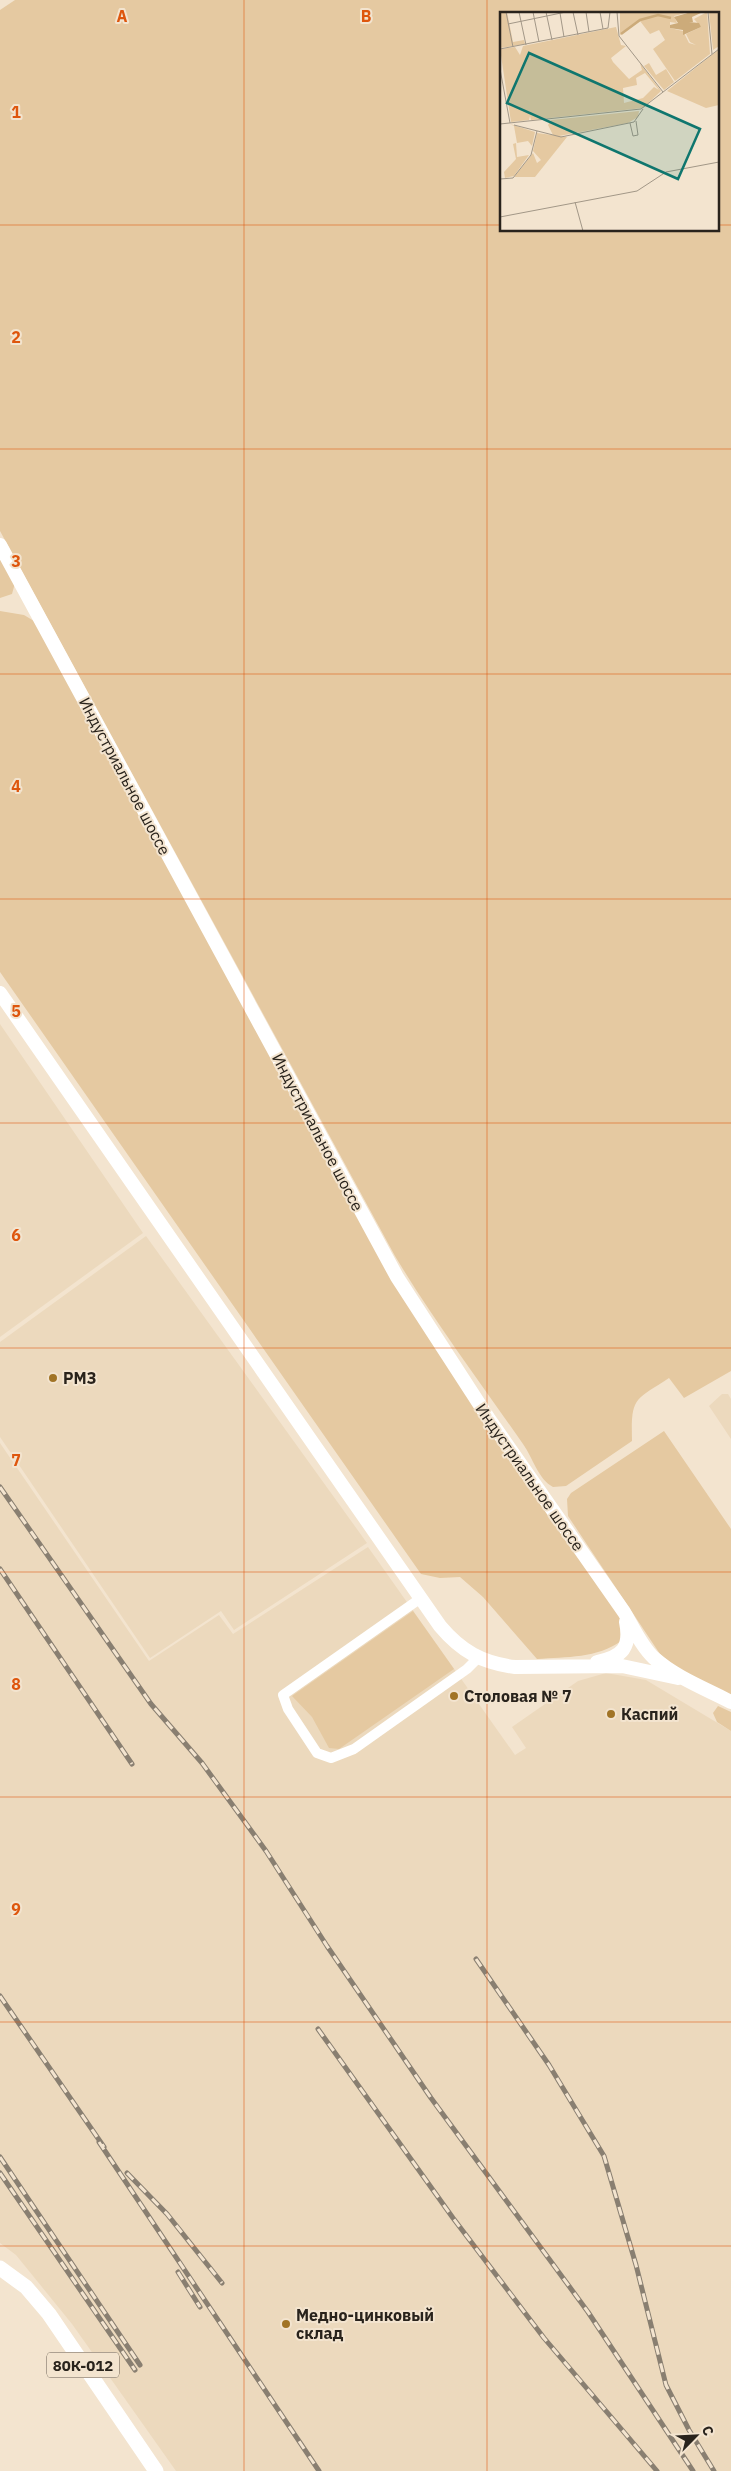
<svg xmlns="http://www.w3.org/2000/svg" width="731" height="2471" font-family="'IBM Plex Sans',sans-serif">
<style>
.built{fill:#ecd9bd}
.green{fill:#e5c9a1;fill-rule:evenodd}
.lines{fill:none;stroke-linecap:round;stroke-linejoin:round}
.street{stroke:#fff;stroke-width:10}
.secondary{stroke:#fff;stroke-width:14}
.primary{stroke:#fff;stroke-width:15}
.rail-casing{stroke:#897f71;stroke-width:5}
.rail{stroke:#f3e4cf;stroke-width:3;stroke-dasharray:9;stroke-linecap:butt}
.grid{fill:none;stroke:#de560d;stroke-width:1;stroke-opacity:0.55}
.poi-dot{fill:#a17426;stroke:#f3e4cf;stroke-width:2}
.labels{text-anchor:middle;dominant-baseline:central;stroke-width:4;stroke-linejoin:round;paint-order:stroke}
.shield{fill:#f3e4cf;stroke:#665d52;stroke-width:1}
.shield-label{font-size:15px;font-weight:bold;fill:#29231c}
.street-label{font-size:16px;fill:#29231c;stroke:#f3e4cf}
.poi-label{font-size:16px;font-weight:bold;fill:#29231c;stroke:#f3e4cf;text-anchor:start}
.inset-river{fill:none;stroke:#ccab7a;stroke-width:2.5}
.inset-road{fill:none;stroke:#a29787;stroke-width:1}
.view{fill:#0f766e;fill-opacity:0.15;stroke:#0f766e;stroke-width:2.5}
.inset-edge{fill:none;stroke:#29231c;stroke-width:2.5}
.grid-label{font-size:16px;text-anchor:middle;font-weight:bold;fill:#de560d;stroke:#f3e4cf;stroke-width:4;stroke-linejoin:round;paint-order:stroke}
</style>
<rect width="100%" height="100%" fill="#f3e4cf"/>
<path class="built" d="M0 1024 143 1233 0 1337Z
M146 1236 367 1543 234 1630 221 1611 150 1658 0 1437V1342Z
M722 1394H728L731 1399V1439L709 1406Z
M0 1443 149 1661 219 1615 233 1634 368 1547 515 1755 526 1748 512 1727 578 1681 606 1673 646 1680 731 1731V2471H176L72 2324 16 2255 0 2243Z"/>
<path class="green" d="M15 0H731V1371L684 1398 669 1378C634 1401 631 1397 632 1441L566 1486 553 1487C538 1479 533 1458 523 1444 480 1382 434 1321 395 1256L0 531V10ZM501 14H717V230H501Z
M0 555 15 583 12 594 0 598Z
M0 611 24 615 34 621 389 1274 620 1616 623 1631 621 1641C598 1658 566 1657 537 1659L483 1597 460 1577 440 1578 421 1574 0 972Z
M664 1431 731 1529V1696L676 1667 660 1654 568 1516 567 1499 571 1493Z
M413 1611 454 1669 339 1749 329 1748 312 1717 292 1696Z
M718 1706 731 1712V1731L717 1722 713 1713Z"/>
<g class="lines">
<path class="street" d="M421 1598 283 1695 288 1709 317 1753 331 1758 354 1749 467 1669 478 1658"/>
<path class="secondary" d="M0 545 397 1277 489 1419 624 1612C633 1627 641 1646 654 1658 675 1677 706 1689 731 1702
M0 993 440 1626C461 1651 482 1663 515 1667L622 1666 678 1678
M597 1662C623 1657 631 1647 626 1622"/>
<path class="primary" d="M0 2268 26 2287 49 2314 156 2471"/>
<defs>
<path id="rail" d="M0 1487 151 1704 202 1763 266 1851 327 1946 431 2098 588 2312 693 2471
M0 1569 132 1764
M476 1959 549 2065 604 2156 636 2265 666 2385 689 2430 714 2471
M0 1996 104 2147
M318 2029 453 2218 544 2338 657 2471
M99 2142 319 2471
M0 2157 140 2365
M0 2173 135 2370
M127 2173 167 2214 222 2283
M178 2272 200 2307"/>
</defs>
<use href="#rail" class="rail-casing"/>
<use href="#rail" class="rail"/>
</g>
<path class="grid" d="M244 0V2471M487 0V2471M0 225H501M717 225H731M0 449H731M0 674H731M0 899H731M0 1123H731M0 1348H731M0 1572H731M0 1797H731M0 2022H731M0 2246H731"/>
<g class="poi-dot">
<circle cx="53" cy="1378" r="5"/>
<circle cx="454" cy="1696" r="5"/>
<circle cx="611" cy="1714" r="5"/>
<circle cx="286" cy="2324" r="5"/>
</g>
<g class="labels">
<rect class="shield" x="47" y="2352.5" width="72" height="25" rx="4"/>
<g class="shield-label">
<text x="83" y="2365">80К-012</text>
</g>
<g class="street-label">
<text transform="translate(125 776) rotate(62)">Индустриальное шоссе</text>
<text transform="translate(318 1132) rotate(62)">Индустриальное шоссе</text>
<text transform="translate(530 1477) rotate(55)">Индустриальное шоссе</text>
</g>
<g class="poi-label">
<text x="63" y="1378">РМЗ</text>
<text x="464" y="1696">Столовая № 7</text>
<text x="621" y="1714">Каспий</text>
<text x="296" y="2315">Медно-цинковый<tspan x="296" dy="18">склад</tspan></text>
</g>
</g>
<g transform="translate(500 12)">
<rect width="219" height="219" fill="#f3e4cf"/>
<path d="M0 0H7L13 30 24 28 25 32 0 36ZM120 0H190L174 4 177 11 170 10V16L183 19 189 31 196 33 190 30 186 22 201 15 194 7 207 0 210 42 175 69 153 37 165 28 159 18 150 22 140 9 120 23ZM209 0H219V34L213 38ZM116 15 121 33 126 34 111 46 113 50 129 67 142 58 140 51 161 79 143 96 31 108 30 104 29 108 11 110 0 37 15 35 20 43 23 34ZM145 61 159 78 154 75 143 86 124 91 123 76 137 73 136 66ZM219 37V93L206 96 167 79ZM149 51 156 63 166 57 174 70 164 78 144 54ZM139 99 138 105 128 111 59 124 53 123 48 113 51 108ZM10 112 35 120 32 134 28 129 17 131 14 114ZM37 121 67 125 35 165H14L33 141 37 151 41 148 33 139ZM16 131 17 145 29 143 14 164 5 166 4 160 16 147 13 132Z" fill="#e5c9a1" fill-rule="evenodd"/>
<path d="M191 0H203L192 5 193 10H189L199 11 201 15 183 23V18L170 16V13L178 11 174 5Z" fill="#ccab7a"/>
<path class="inset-river" d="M121 22 140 8 158 3 171 6"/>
<path class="inset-road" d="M6 0 13 35M19 0 26 33M33 0 39 30M46 0 52 28M73 0 78 23M86 0 89 20M100 0 103 17M117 0 119 24 163 80M208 0 212 42M60 1 64 25M8 12 66 0M0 37 108 16 110 0M0 57 10 111M130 111 133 124 138 123 136 109M0 112 141 97 219 37M14 113 61 125 134 110 143 97M0 167 13 166 31 143 37 119M75 190 83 219M0 205 137 179 166 160 219 150"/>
<path class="view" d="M29 41 200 117 178 167 7 91Z"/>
<rect width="219" height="219" class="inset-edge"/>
</g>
<g class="grid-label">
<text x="122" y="22">A</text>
<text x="366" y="22">B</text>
<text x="16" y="118">1</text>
<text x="16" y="343">2</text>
<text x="16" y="567">3</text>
<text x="16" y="792">4</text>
<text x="16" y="1017">5</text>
<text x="16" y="1241">6</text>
<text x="16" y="1466">7</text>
<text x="16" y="1690">8</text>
<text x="16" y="1915">9</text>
</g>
<g transform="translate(696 2436) rotate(66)" stroke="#f3e4cf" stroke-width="4" paint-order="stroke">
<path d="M0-4L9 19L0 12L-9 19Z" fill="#29231c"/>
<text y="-8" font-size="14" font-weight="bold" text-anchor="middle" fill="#29231c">С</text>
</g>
</svg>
